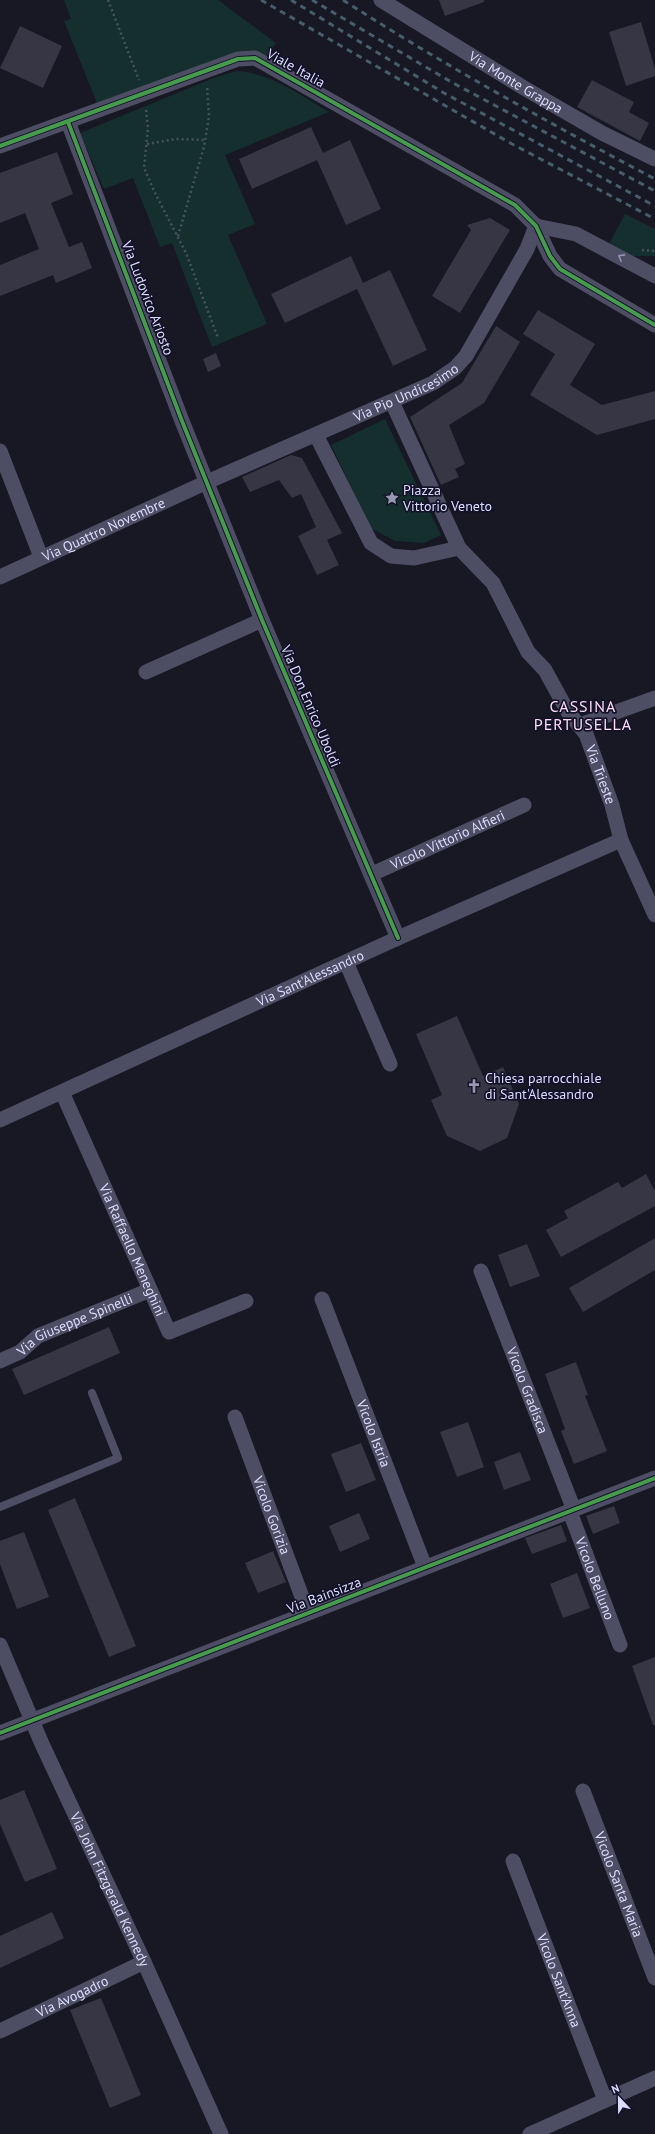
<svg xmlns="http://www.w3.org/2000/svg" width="655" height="2134" font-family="'PT Sans',sans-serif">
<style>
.green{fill:#152f2e}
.building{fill:#363645}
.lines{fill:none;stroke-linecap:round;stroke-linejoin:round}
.path{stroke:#46535f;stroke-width:2.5;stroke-dasharray:2 3;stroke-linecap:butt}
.service{stroke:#4d4e64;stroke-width:8}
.minor{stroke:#4d4e64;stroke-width:15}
.rail{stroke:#465e6b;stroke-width:3;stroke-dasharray:6 5;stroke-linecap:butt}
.cycleway-casing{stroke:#131229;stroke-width:6}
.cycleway{stroke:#469c4c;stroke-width:4}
.oneway{stroke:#9495b0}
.labels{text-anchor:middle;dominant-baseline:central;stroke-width:3.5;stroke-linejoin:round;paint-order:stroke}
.street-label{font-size:14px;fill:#dcdcfd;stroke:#131229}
.poi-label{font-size:14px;fill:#dcdcfd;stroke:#131229;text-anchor:start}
.quarter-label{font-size:16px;letter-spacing:1px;fill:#feddf5;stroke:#131229}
</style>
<rect width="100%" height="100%" fill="#181724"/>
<path class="green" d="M64 0H218L276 43 266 57 250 51 239 52 97 103 64 21 71 19Z
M237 71C271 73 300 95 329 112L225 155 255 224 228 235 267 324 212 347 172 243 160 247 133 178 104 189 80 133 216 77Z
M625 214 655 229V256H626L608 246Z
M385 419 441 535 424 543 395 541 371 528 331 445Z"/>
<path class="building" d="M439 0H484V2L445 16Z
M641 22 655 69V76L626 86 609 32Z
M20 26 62 46 43 88 0 68Z
M592 80 634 102 629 112 649 123 640 141 577 107Z
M311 127 323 153 350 140 381 209 346 225 317 160 252 189 239 159Z
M57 152 73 194 51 203 69 247 82 242 92 268 56 283 53 275 0 296V265L39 249 25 213 0 223V173Z
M490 218 510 230 460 313 432 296 471 230 467 225Z
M351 256 363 283 390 270 427 350 393 366 357 289 285 323 271 294Z
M538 310 595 344 570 385 602 405 655 391V419L597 435 530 395 555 354 523 334Z
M496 326 520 342 484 403 449 425 465 464 455 469 459 477 441 485 410 417 462 383Z
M216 353 221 366 208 372 203 359Z
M291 455 302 458 342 533 327 540 339 565 317 575 298 536 316 527 301 494 292 498 279 480 250 492 242 477Z
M457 1016 483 1076 503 1067 519 1104 507 1138 480 1151 447 1136 431 1100 442 1095 416 1034Z
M646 1174 655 1191V1206L561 1257 546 1230 568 1218 564 1211 618 1182 622 1188Z
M655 1238V1270L583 1312 569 1288Z
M527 1244 540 1276 510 1287 498 1255Z
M109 1327 120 1353 24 1395 12 1369Z
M576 1362 588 1395 585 1396 607 1451 574 1464 561 1431 565 1429 545 1374Z
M468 1422 484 1467 457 1477 440 1432Z
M361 1443 376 1480 346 1492 331 1454Z
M520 1452 531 1480 504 1490 494 1462Z
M75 1498 136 1646 109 1657 48 1510Z
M614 1506 620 1523 593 1534 586 1516Z
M359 1513 370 1539 340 1552 329 1526Z
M561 1525 567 1541 532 1554 525 1538Z
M24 1532 49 1597 17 1609 0 1564V1541Z
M273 1551 286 1582 258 1593 245 1563Z
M577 1573 590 1608 563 1618 550 1584Z
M655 1657V1725H653L632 1666Z
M24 1790 57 1869 25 1882 0 1824V1800Z
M52 1912 64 1938 0 1968V1936Z
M101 1998 141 2095 110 2108 70 2010Z"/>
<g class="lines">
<path class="path" d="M108 0 139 80
M146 110 148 128 144 168 156 195 186 253 218 338
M147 144 176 139 205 140
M178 236 204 147 209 116 207 87
M642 250 655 251"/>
<path class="service" d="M0 1507 118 1458 92 1393"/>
<g class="minor">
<path id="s1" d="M381 0 524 88 602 133 655 159"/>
<path d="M68 122 182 421 262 620 398 938"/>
<path d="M0 146 238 59 255 58 515 205 536 226 550 256 560 269 655 325"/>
<path d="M536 226 576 234 655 276"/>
<path id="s2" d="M392 402 459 548 493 583 528 652 545 670 568 712 586 734 612 805 621 840 655 915"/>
<path d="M316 435 371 543 391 556 414 558 459 548"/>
<path d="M0 451 41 557"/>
<path id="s3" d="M0 577 207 482 433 383 455 368 466 356 527 249 536 226"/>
<path d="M146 672 262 620"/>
<path d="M580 725 655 698"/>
<path id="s4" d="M372 874 524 805"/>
<path d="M346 962 390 1064"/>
<path id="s5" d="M62 1092 169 1332 246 1301"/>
<path id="s6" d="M0 1120 398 938 621 840"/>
<path id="s7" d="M481 1271 574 1510"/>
<path id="s8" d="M322 1299 425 1567"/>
<path id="s9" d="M0 1361 20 1352 38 1336 150 1290"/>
<path id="s10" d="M235 1417 308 1613"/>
<path id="s11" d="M570 1512 620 1645"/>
<path id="s12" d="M0 1645 42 1744 144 1962 221 2134"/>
<path d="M0 1733 655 1478"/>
<path id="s13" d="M583 1791 655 1978"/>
<path id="s14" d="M513 1861 605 2100"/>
<path id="s15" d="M0 2031 144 1962"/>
<path d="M530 2134 655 2078"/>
</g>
<path class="rail" d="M261 0 512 144 655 219
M291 0 444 93 655 206
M312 0 453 83 655 191
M343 0C444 65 549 123 655 179"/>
<defs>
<path id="cycleway" d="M68 122 182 421 262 620 398 938
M0 146 238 59 255 58 515 205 536 226 550 256 560 269 655 325
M0 1733 655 1478"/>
</defs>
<use href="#cycleway" class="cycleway-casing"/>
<use href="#cycleway" class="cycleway"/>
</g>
<defs><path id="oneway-chevron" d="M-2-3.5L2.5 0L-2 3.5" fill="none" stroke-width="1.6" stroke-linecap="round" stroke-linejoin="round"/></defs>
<use class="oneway" href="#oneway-chevron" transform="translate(621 257) rotate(-151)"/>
<defs>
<symbol id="sight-bare" viewBox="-9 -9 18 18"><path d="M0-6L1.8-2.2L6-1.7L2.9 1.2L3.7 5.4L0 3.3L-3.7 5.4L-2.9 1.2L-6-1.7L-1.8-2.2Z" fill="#9797b1" stroke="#131229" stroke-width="2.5" paint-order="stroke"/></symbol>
<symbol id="church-bare" viewBox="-9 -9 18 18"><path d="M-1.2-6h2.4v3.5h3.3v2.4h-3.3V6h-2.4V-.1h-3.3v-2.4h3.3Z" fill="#9797b1" stroke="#131229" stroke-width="2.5" paint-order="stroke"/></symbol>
</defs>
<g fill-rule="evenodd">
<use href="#sight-bare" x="382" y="488" width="20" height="20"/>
<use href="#church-bare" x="464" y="1076" width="20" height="20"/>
</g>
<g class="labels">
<g class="street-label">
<text transform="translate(296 68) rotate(29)">Viale Italia</text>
<text stroke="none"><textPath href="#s1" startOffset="158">Via Monte Grappa</textPath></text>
<text transform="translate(148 298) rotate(69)">Via Ludovico Ariosto</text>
<text stroke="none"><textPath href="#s3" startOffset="446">Via Pio Undicesimo</textPath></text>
<text stroke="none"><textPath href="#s3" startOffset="114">Via Quattro Novembre</textPath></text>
<text transform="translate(311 706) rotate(67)">Via Don Enrico Uboldi</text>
<text stroke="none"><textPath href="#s2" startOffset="431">Via Trieste</textPath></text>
<text stroke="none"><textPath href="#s4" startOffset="83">Vicolo Vittorio Alfieri</textPath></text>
<text stroke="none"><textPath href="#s6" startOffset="341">Via Sant'Alessandro</textPath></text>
<text stroke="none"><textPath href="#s5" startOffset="173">Via Raffaello Meneghini</textPath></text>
<text stroke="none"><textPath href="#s9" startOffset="84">Via Giuseppe Spinelli</textPath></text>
<text stroke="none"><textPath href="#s7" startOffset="128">Vicolo Gradisca</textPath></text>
<text stroke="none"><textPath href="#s8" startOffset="144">Vicolo Istria</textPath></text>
<text stroke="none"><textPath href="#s10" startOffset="105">Vicolo Gorizia</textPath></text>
<text stroke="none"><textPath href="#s11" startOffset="71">Vicolo Belluno</textPath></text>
<text transform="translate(324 1595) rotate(-21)">Via Bainsizza</text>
<text stroke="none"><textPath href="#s13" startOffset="100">Vicolo Santa Maria</textPath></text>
<text stroke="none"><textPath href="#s12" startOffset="268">Via John Fitzgerald Kennedy</textPath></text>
<text stroke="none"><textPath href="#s14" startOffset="128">Vicolo Sant'Anna</textPath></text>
<text stroke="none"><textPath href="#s15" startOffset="80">Via Avogadro</textPath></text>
</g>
<g class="poi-label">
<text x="403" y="490">Piazza<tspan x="403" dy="16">Vittorio Veneto</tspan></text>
<text x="485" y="1078">Chiesa parrocchiale<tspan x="485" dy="16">di Sant'Alessandro</tspan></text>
</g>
<g class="quarter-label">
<text x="583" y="706">CASSINA<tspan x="583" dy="18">PERTUSELLA</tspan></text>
</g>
</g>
<g transform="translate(619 2098) rotate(338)" stroke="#131229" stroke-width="3" paint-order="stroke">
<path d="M0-3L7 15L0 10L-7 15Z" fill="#dcdcfd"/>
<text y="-6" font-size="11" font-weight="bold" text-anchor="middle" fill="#dcdcfd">N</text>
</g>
</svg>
